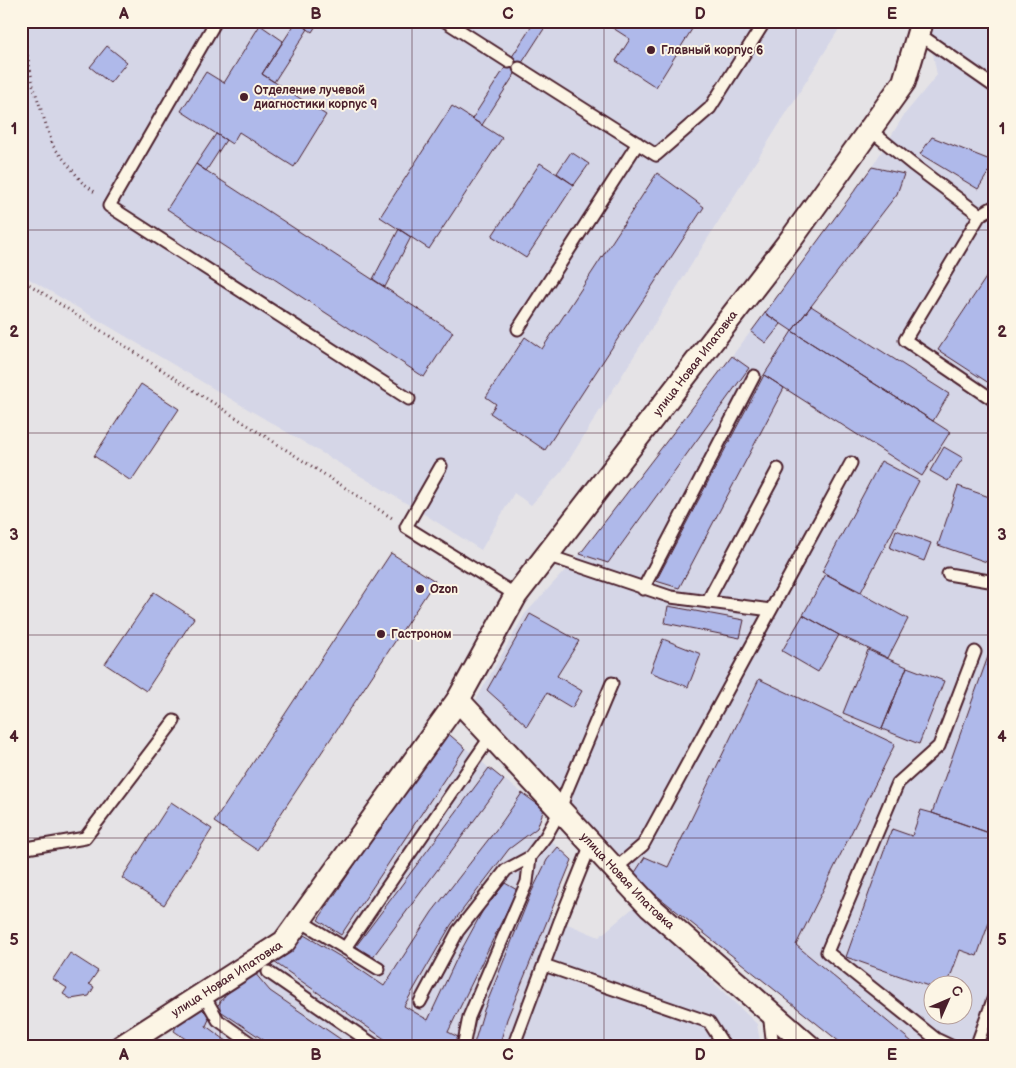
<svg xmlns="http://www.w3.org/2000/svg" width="1016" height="1068" font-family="'Balsamiq Sans',sans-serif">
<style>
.built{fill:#d5d6e7;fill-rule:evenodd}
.building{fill:#afb9ea;stroke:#4a1f2b}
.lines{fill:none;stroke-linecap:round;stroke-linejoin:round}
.service-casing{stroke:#4a1f2b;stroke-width:15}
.minor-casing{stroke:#4a1f2b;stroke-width:26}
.path{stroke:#4a1f2b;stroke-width:3;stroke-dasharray:1 4;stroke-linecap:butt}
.service{stroke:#fcf5e5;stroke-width:11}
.minor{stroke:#fcf5e5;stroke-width:22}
.grid{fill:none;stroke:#4a1f2b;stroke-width:1;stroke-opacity:0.55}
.poi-dot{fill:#4a1f2b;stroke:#fcf5e5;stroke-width:2}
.labels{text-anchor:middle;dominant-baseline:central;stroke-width:4;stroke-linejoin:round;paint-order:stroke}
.poi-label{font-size:12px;font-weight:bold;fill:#4a1f2b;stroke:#fcf5e5;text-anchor:start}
.street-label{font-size:12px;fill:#4a1f2b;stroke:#fcf5e5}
.neatline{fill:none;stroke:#4a1f2b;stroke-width:2}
.grid-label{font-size:16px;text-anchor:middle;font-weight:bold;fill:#4a1f2b}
</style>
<rect width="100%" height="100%" fill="#e5e3e6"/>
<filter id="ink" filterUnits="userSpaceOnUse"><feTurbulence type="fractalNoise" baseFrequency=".02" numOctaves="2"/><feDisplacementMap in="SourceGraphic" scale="10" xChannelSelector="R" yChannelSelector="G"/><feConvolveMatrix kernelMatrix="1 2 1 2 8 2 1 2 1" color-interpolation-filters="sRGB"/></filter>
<g filter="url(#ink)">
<path class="built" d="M21 21H844L562 471 531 505 514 493 481 550 416 509 21 274Z
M928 21H995V1047H846L655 894 476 700 525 614 580 554 765 313 872 167 904 115 937 75 927 23ZM934 986H964V1016H934Z
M444 730 489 768 544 809 537 828 572 860 548 916 599 937 634 907 757 1024 761 1047H197L179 1021 304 935 318 920Z"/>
<path class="building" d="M296 21H319L312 32Z
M535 21H549L482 125 472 119Z
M602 21H697L656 87 616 61 630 39Z
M296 22 308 29 274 82 262 74Z
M260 25 283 41 262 74 326 115 294 167 239 132 232 144 181 111 206 72 224 83Z
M107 46 127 62 110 83 90 67Z
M452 106 502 138 429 249 380 217Z
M216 134 226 140 206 171 196 164Z
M932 137 995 162 978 189 920 154Z
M571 152 589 164 574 185 557 173Z
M540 163 574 185 526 258 492 236Z
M196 164 453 332 424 377 167 209Z
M872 167 904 174 897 194 792 331 765 313Z
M657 173 704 207 545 450 490 413 496 404 486 397 525 337 542 349Z
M399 229 411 237 385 287 373 279Z
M995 264V387L938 350Z
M811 306 949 394 933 421 792 331Z
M765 313 781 324 766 343 751 332Z
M792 331 950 432 922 476 764 375Z
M732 356 749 368 608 563 580 554Z
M764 375 784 388 679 588 656 581Z
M141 384 179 409 131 481 94 456Z
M944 447 963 458 948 481 930 471Z
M881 461 919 481 861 592 822 572Z
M958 486 995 499V565L938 545Z
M896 530 931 543 924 561 890 548Z
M391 553 435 581 257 850 214 822Z
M826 574 908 619 888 658 839 635 803 615Z
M154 592 194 618 146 691 105 664Z
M668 606 744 620 740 638 665 623Z
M530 614 579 641 557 676 582 691 572 708 547 693 527 726 487 690Z
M803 615 839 635 818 672 782 651Z
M995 637V835L932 813Z
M663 639 701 654 688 687 650 672Z
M868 650 907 667 882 729 843 713Z
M907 667 944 681 919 744 882 729Z
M759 679 895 744 796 945 918 1047H846L655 894 634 874 645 857 668 867Z
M444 730 465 748 341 935 318 920Z
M489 768 504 780 372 958 356 946Z
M522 793 544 809 537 828 509 849 451 925 404 1006 428 1020 457 958 488 901 492 900 505 883 517 890 448 1032 458 1037 451 1047H396L271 960 304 935 346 960 384 986 432 912 502 822Z
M171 802 212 829 164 905 122 878Z
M921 810 932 813 995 835V906L977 956 960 950 947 986H934V988L846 957 892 829 912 836Z
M558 847 572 860 507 1019 499 1047H473L484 1010 531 893 547 860Z
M70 953 98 971 89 984 94 987 89 996 71 999 63 994 67 988 53 979Z
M254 972 270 991 352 1047H274L216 1008 234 983Z
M200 1007 210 1017 206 1026 235 1047H197L174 1031 179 1021Z"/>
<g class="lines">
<defs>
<path id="service" d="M216 21 109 206 409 399
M445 21 509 62
M919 34 995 87
M519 68 656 155 710 108 765 21
M870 130 912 164 980 215
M995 206 980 215 905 340 995 401
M518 329 638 143
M441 466 406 527 516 595
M546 555 671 597 771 610
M948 574 995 582
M643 589 754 376
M707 602 778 469
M21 849 85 838 174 721
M615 869 643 845 851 463
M299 920 379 969
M345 948 491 736
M544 965 709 1022 725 1047
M268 972 377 1047
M203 994 218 1020 256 1047
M420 1002 458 931 506 870 530 857 546 836 560 811 566 792 612 683
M769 1013 773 1047
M463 1047 469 1017 527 882 530 857
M513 1047 560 921 591 844
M953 1047 936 1039 827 952 898 783 939 746 975 652
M976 1047 995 994"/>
<g id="minor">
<path id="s1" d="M458 700 650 907 810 1047"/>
<path id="s2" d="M121 1047 284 942 458 700 516 595 792 238 904 82 922 21"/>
</g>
</defs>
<use href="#service" class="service-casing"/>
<use href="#minor" class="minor-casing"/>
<path class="path" d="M21 21 33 85 53 146 82 182 97 194
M21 279 392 518
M21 1043 29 1047"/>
<use href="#service" class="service"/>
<use href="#minor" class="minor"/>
</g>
</g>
<path class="grid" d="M220 21V1047M412 21V1047M604 21V1047M796 21V1047M21 230H995M21 433H995M21 635H995M21 838H995"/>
<g class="poi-dot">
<circle cx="651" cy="50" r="5"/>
<circle cx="244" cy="97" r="5"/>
<circle cx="420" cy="589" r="5"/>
<circle cx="381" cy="634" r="5"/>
</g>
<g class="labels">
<g class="poi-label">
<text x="661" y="50">Главный корпус 6</text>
<text x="254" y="90">Отделение лучевой<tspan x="254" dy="14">диагностики корпус 9</tspan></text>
<text x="430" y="589">Ozon</text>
<text x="391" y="634">Гастроном</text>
</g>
<g class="street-label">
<text stroke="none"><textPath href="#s2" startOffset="905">улица Новая Ипатовка</textPath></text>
<text stroke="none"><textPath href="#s1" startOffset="248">улица Новая Ипатовка</textPath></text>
<text stroke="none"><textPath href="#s2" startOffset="126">улица Новая Ипатовка</textPath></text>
</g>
</g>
<rect width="1016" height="1068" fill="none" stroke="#fcf5e5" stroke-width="55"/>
<g transform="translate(948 1000) rotate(45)"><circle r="24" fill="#fcf5e5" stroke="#b59f9b"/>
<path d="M0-4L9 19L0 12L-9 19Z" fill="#4a1f2b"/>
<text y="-8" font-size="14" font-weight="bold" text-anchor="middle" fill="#4a1f2b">С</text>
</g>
<rect x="28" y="28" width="960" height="1012" class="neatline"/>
<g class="grid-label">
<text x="124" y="19">A</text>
<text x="316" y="19">B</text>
<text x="508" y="19">C</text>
<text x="700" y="19">D</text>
<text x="892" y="19">E</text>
<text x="14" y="134">1</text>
<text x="1002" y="134">1</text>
<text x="14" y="337">2</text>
<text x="1002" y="337">2</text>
<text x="14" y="540">3</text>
<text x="1002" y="540">3</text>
<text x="14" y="742">4</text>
<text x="1002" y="742">4</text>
<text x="14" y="945">5</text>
<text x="1002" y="945">5</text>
<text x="124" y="1060">A</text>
<text x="316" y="1060">B</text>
<text x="508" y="1060">C</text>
<text x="700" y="1060">D</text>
<text x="892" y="1060">E</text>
</g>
</svg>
